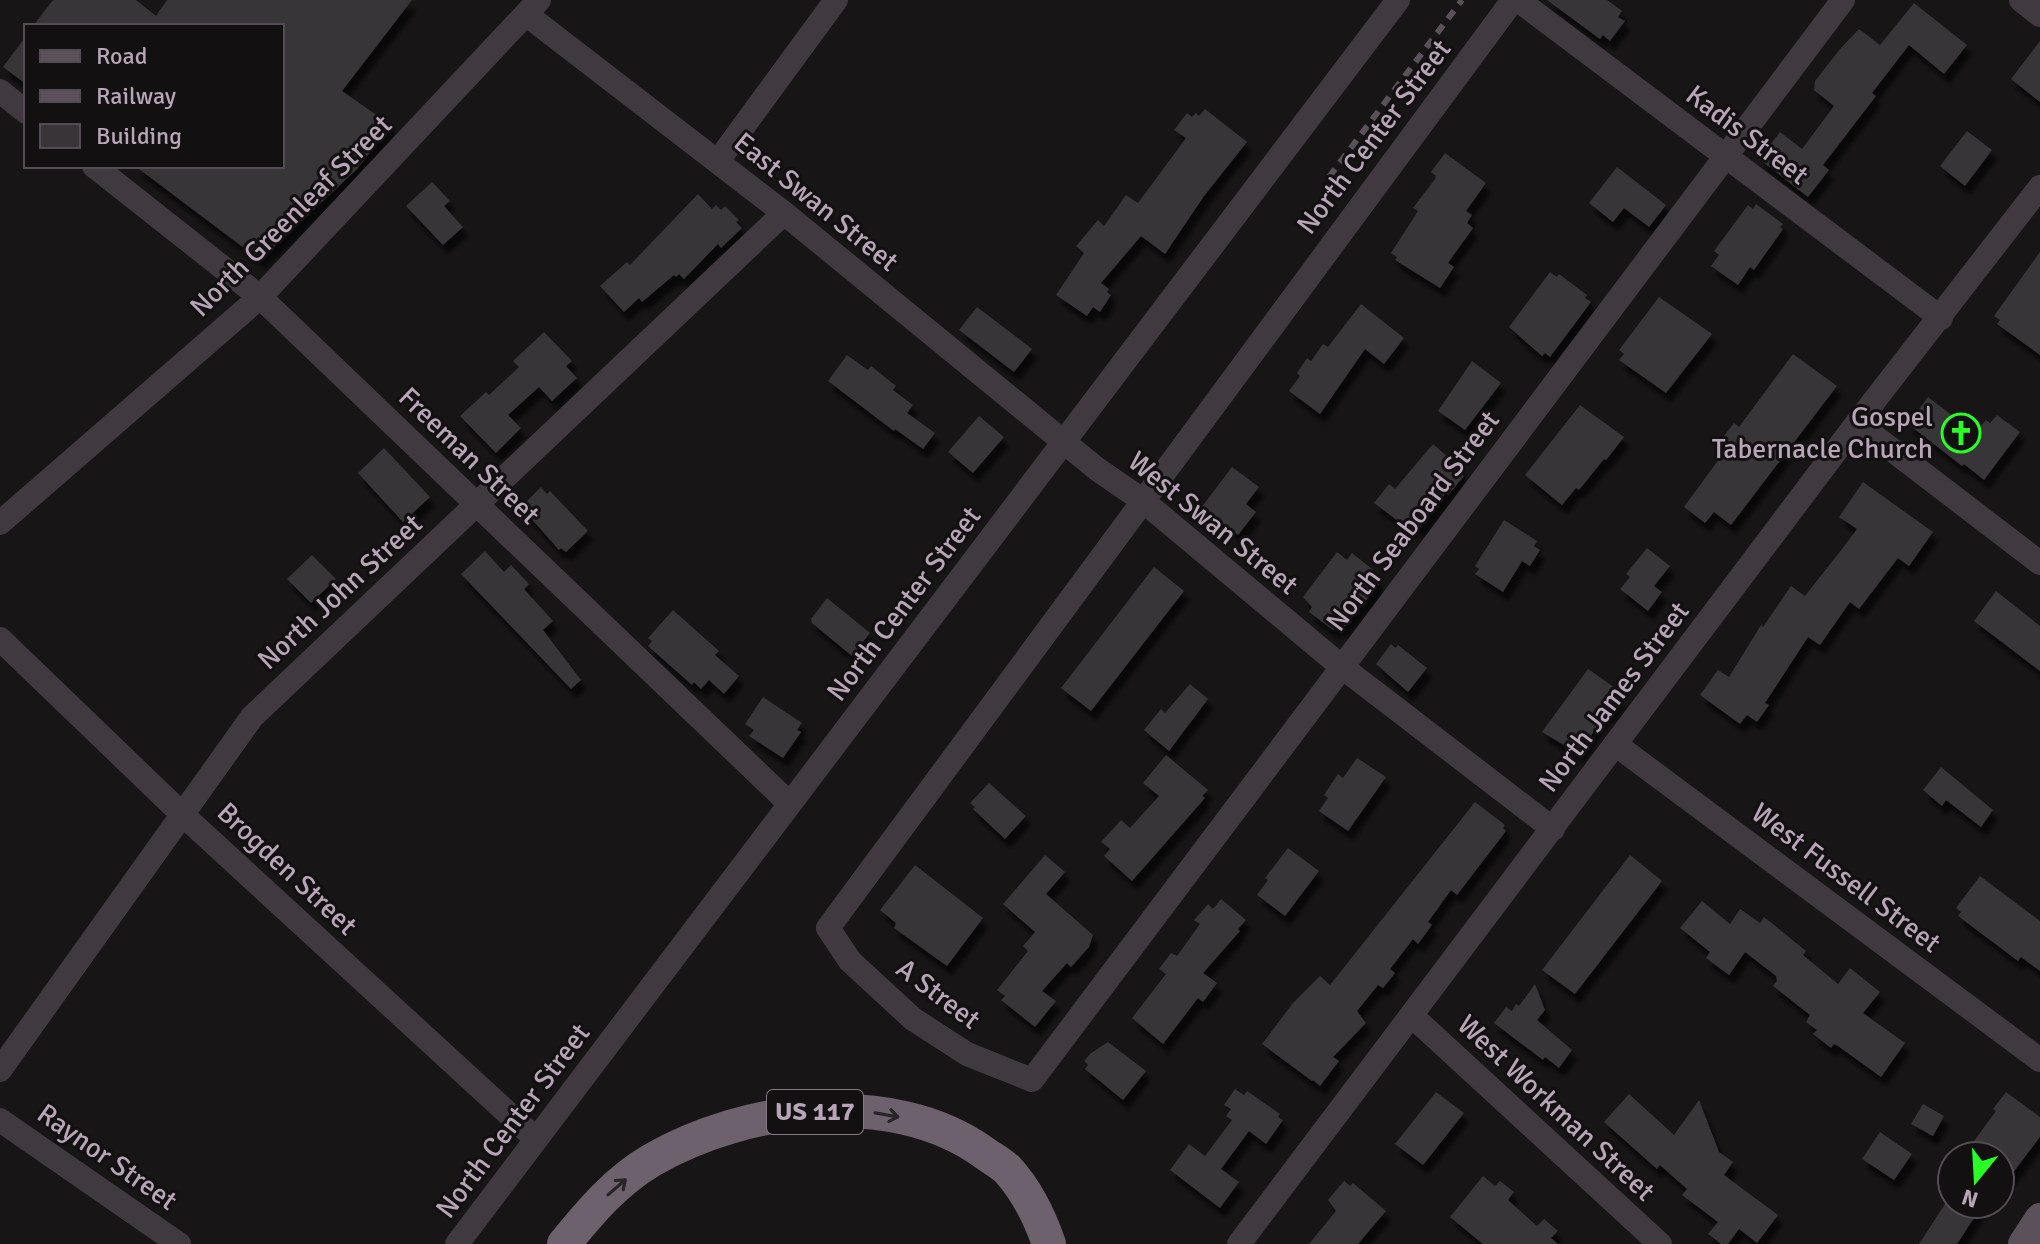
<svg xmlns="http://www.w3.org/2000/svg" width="2040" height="1244" font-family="Signika,sans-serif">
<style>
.building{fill:#393438;filter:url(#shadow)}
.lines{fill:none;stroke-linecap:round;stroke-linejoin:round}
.minor{stroke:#413940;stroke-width:24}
.major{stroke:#5b515a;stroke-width:30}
.highway{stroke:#6d616d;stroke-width:34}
.rail{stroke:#5b515a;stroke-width:6;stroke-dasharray:10 8;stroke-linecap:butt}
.oneway{stroke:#292428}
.labels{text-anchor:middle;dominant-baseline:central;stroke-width:6;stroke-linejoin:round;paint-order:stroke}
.shield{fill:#121011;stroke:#867886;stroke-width:2}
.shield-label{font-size:26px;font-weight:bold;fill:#b8a5b8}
.street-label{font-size:28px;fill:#b8a5b8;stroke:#121011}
.poi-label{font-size:28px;fill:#b8a5b8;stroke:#121011;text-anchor:end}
</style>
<defs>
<filter id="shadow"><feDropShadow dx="5" dy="9" stdDeviation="2" flood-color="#0009"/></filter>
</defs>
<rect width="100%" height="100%" fill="#171516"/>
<path class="building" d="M53 0H136L156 16 167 0H412L342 91 391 125 357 169 260 260 135 166H282V26H33Z
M1547 0H1607L1622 11 1618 17 1625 21 1610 41 1603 35 1600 39Z
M1914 3 1967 45 1944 74 1909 45 1872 93 1876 96 1823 165 1829 170 1808 197 1759 159 1780 132 1802 149 1834 106 1814 90 1815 81 1840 49 1859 29 1880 45Z
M26 36V84L3 67Z
M2040 41V102L2011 79Z
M1205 109 1247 142 1204 196 1165 254 1141 236 1101 283 1109 289 1107 292 1111 295 1100 312 1093 307 1087 316 1056 295 1084 253 1076 246 1098 220 1104 226 1126 195 1138 203 1186 138 1174 130 1187 113 1192 117 1196 113 1199 116Z
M1967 131 1992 150 1965 186 1940 166Z
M1445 153 1486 183 1466 211 1472 215 1467 223 1473 228 1450 260 1448 263 1454 267 1440 288 1395 260 1397 257 1391 253 1418 211 1413 208 1435 179 1436 176 1431 172Z
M1617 167 1666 205 1649 227 1624 208 1613 222 1589 203Z
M432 182 450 201 444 206 463 227 443 245 406 206Z
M698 194 712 209 716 205 721 210 725 206 739 220 736 222 742 228 721 248 718 244 684 279 679 274 676 277 674 275 642 302 639 298 624 312 600 286 627 262 630 265Z
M1756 204 1783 224 1780 227 1783 229 1754 270 1750 267 1738 285 1711 266 1719 255 1714 251 1748 205 1753 209Z
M2040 252V355L1997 324 2000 320 1994 316Z
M1550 272 1557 277 1559 274 1587 295 1585 298 1591 302 1550 357 1545 353 1542 356 1509 327Z
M1659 297 1712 334 1666 393 1619 360 1624 354 1619 350Z
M1361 304 1404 338 1384 364 1365 349 1320 414 1289 391 1300 376 1297 373 1307 358 1311 361 1323 344 1328 347Z
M977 307 1032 349 1014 372 959 330Z
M544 332 572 361 566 366 577 378 552 401 539 387 508 415 521 428 496 453 460 416 486 392 489 395 519 367 513 361Z
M1793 354 1837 386 1731 525 1714 512 1705 523 1684 507 1722 455 1714 449 1734 423 1739 427Z
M847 355 868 370 871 366 896 386 893 390 913 405 907 413 935 433 923 449 895 429 894 431 886 425 828 381Z
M1472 361 1501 383 1465 430 1438 411Z
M1928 397 1975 433 1986 420 1990 423 1997 415 2020 432 1984 480 1964 464 1962 466 1908 424Z
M1580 405 1624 437 1606 460 1604 459 1579 490 1576 488 1562 505 1525 475Z
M979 416 1004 437 973 473 948 452Z
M1433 444 1462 469 1459 472 1464 476 1448 495 1446 493 1419 529 1414 525 1410 530 1374 503 1389 484 1395 489Z
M384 448 430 497 403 522 358 473Z
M1232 467 1259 487 1246 504 1256 512 1238 535 1201 508Z
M1863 482 1933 532 1909 566 1898 558 1859 609 1850 602 1820 645 1808 637 1765 703 1769 705 1757 722 1747 715 1740 724 1700 695 1718 670 1729 677 1761 625 1763 627 1791 586 1805 596 1842 549 1857 529 1839 517Z
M541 487 547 494 550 491 588 531 566 552 561 548 559 550 521 507Z
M1504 520 1537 541 1534 546 1540 550 1530 566 1522 561 1503 592 1475 574 1479 569 1475 566Z
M1647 548 1670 566 1654 586 1662 592 1648 611 1620 589 1630 577 1626 574Z
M485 551 504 572 511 565 529 584 524 589 553 621 543 630 581 680 571 689 461 574Z
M1337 552 1347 560 1352 553 1377 573 1374 578 1380 583 1342 630 1337 626 1333 630 1309 612 1312 607 1303 597Z
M312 555 336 579 311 603 287 579Z
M1154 567 1184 591 1091 711 1061 688Z
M1996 591 2040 626V671L1974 621Z
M827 598 870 633 852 656 812 623 811 619Z
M673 610 719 651 715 655 739 676 724 694 709 680 701 689 694 682 692 685 648 646 652 641 648 638Z
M1391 644 1395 648 1398 645 1427 668 1408 692 1376 664Z
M1588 669 1618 690 1615 695 1620 698 1607 716 1605 714 1579 754 1542 732Z
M1190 684 1208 699 1169 751 1144 730 1161 709 1165 713Z
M763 697 802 723 797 730 801 732 783 758 749 736 754 730 745 724Z
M1166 755 1208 790 1202 796 1205 798 1132 881 1104 856 1110 849 1101 842 1121 820 1130 828 1159 796 1143 783Z
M1357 758 1386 777 1348 831 1319 811 1328 798 1324 795 1338 774 1343 778Z
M1941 767 1993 810 1981 827 1946 800 1942 806 1923 790Z
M989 783 1026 816 1005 839 973 809 975 807 970 803Z
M1475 802 1505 825 1503 828 1506 831 1457 895 1451 890 1428 922 1432 925 1418 944 1413 939 1390 969 1395 973 1383 988 1378 985 1357 1011 1366 1023 1333 1057 1339 1061 1320 1086 1313 1080 1312 1081 1262 1044 1293 1003 1320 976 1330 985Z
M1288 848 1319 871 1285 916 1257 895 1268 880 1265 878Z
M1045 855 1065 872 1046 894 1093 935 1089 947 1071 967 1067 963 1042 991 1056 1001 1035 1027 1001 1000 1005 996 997 990 1028 951 1023 946 1035 932 1003 904Z
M1630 855 1662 881 1575 994 1542 970Z
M915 865 983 918 947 966 894 928 896 923 880 910Z
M1980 876 2040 921V971L2021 957 2018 961 1958 916 1961 912 1956 908Z
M1221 899 1246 920 1238 929 1240 931 1203 973 1217 983 1203 1002 1198 998 1163 1044 1132 1018 1166 974 1159 969 1171 953 1177 956 1200 924 1194 920 1208 904 1213 909Z
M1702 901 1730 924 1740 909 1760 923 1764 917 1806 951 1803 955 1838 984 1850 968 1880 992 1863 1013 1905 1043 1881 1077 1838 1046 1834 1044 1831 1048 1813 1034 1817 1030 1806 1022 1810 1015 1773 986 1777 981 1776 976 1745 952 1729 975 1706 958 1710 952 1680 928Z
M1535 984 1545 1010 1537 1020 1572 1050 1559 1068 1545 1057 1543 1060 1494 1023 1506 1007 1512 1011 1516 1004 1519 1006Z
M1108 1042 1146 1071 1123 1100 1085 1069 1088 1065 1084 1061 1091 1053Z
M1235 1089 1244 1095 1247 1091 1280 1114 1278 1117 1283 1120 1266 1144 1249 1131 1221 1169 1239 1182 1220 1208 1170 1170 1189 1144 1205 1156 1232 1120 1226 1116 1231 1109 1224 1105Z
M1436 1092 1464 1113 1423 1165 1395 1144Z
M2006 1092 2040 1117V1137L2000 1190V1156H1963L1996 1111 1993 1109Z
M1629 1094 1674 1135 1699 1100 1719 1152 1733 1162 1724 1175 1778 1215 1757 1243 1739 1229 1728 1244H1721L1716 1240 1708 1234 1718 1222 1682 1195 1687 1189 1660 1165 1657 1169 1604 1122Z
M1923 1104 1944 1116 1933 1136 1911 1124Z
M1880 1132 1912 1154 1894 1180 1862 1159Z
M1483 1176 1495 1186 1500 1181 1514 1192 1508 1200 1537 1226 1544 1219 1558 1231 1551 1238 1558 1244H1483L1450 1217Z
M1344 1181 1350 1186 1353 1183 1386 1211 1358 1244H1309L1336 1211 1328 1200Z
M1945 1204H1983L1957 1244H1919Z"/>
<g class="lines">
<path class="minor" d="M1513 0 828 928 850 961 913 1019 967 1054 1032 1080 1843 0
M1518 0 1941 318
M2021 0 2040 15
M527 15 784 213 1097 469 1142 500 1342 667 1553 829
M0 91 26 112
M718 161 836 0
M94 166 260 297 790 804
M1857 423 2040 563
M0 523 260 297 539 0
M0 639 183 815 536 1139
M1615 744 2040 1060
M1412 1016 1660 1244
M0 1070 252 717 784 213
M0 1120 179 1244
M457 1244 1398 0
M1239 1244 1857 423 2040 187"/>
<path class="major" d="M2023 1244 2040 1218"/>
<path class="highway" d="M564 1244C590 1212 616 1181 652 1160 745 1106 892 1087 983 1152 991 1158 1001 1163 1008 1170 1027 1191 1040 1218 1049 1244"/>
<path class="rail" d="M1329 177 1462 0"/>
</g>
<defs><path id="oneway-shaft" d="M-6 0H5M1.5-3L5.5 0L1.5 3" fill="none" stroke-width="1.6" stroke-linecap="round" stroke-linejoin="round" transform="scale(2)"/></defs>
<g class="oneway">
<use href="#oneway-shaft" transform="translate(887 1115) rotate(10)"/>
<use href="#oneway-shaft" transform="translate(617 1187) rotate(-41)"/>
</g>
<defs>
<symbol id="church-ring" viewBox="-11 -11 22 22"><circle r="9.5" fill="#121011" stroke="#28ff25" stroke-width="1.5"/><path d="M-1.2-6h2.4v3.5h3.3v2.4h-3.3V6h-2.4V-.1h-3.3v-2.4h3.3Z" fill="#28ff25"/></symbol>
</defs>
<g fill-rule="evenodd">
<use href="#church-ring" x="1939" y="411" width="44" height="44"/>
</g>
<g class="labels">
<rect class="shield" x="767" y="1090" width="96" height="44" rx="6"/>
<g class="shield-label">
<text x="815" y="1112">US 117</text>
</g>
<g class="street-label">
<text transform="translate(1747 135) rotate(37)">Kadis Street</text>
<text transform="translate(1374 137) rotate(-53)">North Center Street</text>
<text transform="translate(816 202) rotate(39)">East Swan Street</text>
<text transform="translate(291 216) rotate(-45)">North Greenleaf Street</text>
<text transform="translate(469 456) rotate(44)">Freeman Street</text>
<text transform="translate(1413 521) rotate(-53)">North Seaboard Street</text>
<text transform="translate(1213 523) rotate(39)">West Swan Street</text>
<text transform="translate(340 592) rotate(-43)">North John Street</text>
<text transform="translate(904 604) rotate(-53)">North Center Street</text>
<text transform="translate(1614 697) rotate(-53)">North James Street</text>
<text transform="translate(287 869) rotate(43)">Brogden Street</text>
<text transform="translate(1846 878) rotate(37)">West Fussell Street</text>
<text transform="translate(938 994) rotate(37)">A Street</text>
<text transform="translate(1556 1108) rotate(43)">West Workman Street</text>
<text transform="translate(513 1121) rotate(-53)">North Center Street</text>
<text transform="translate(107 1157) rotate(35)">Raynor Street</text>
</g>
<g class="poi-label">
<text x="1933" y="417">Gospel<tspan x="1933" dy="32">Tabernacle Church</tspan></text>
</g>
</g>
<rect x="24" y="24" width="260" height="144" fill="#121011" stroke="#544c54" stroke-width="2"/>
<rect x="40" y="50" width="40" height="12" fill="#5b515a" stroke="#544c54" stroke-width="2"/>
<text x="96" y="64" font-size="24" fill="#b8a5b8">Road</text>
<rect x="40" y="90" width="40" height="12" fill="#5b515a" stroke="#544c54" stroke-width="2"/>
<text x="96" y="104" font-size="24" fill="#b8a5b8">Railway</text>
<rect x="40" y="124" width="40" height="24" fill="#393438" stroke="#544c54" stroke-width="2"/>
<text x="96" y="144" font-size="24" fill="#b8a5b8">Building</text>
<g transform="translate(1976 1180) rotate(198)"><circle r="38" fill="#121011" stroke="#544c54" stroke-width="2"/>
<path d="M0-6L14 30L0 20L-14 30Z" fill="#28ff25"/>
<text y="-12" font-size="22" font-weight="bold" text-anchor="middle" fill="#b8a5b8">N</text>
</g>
</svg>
